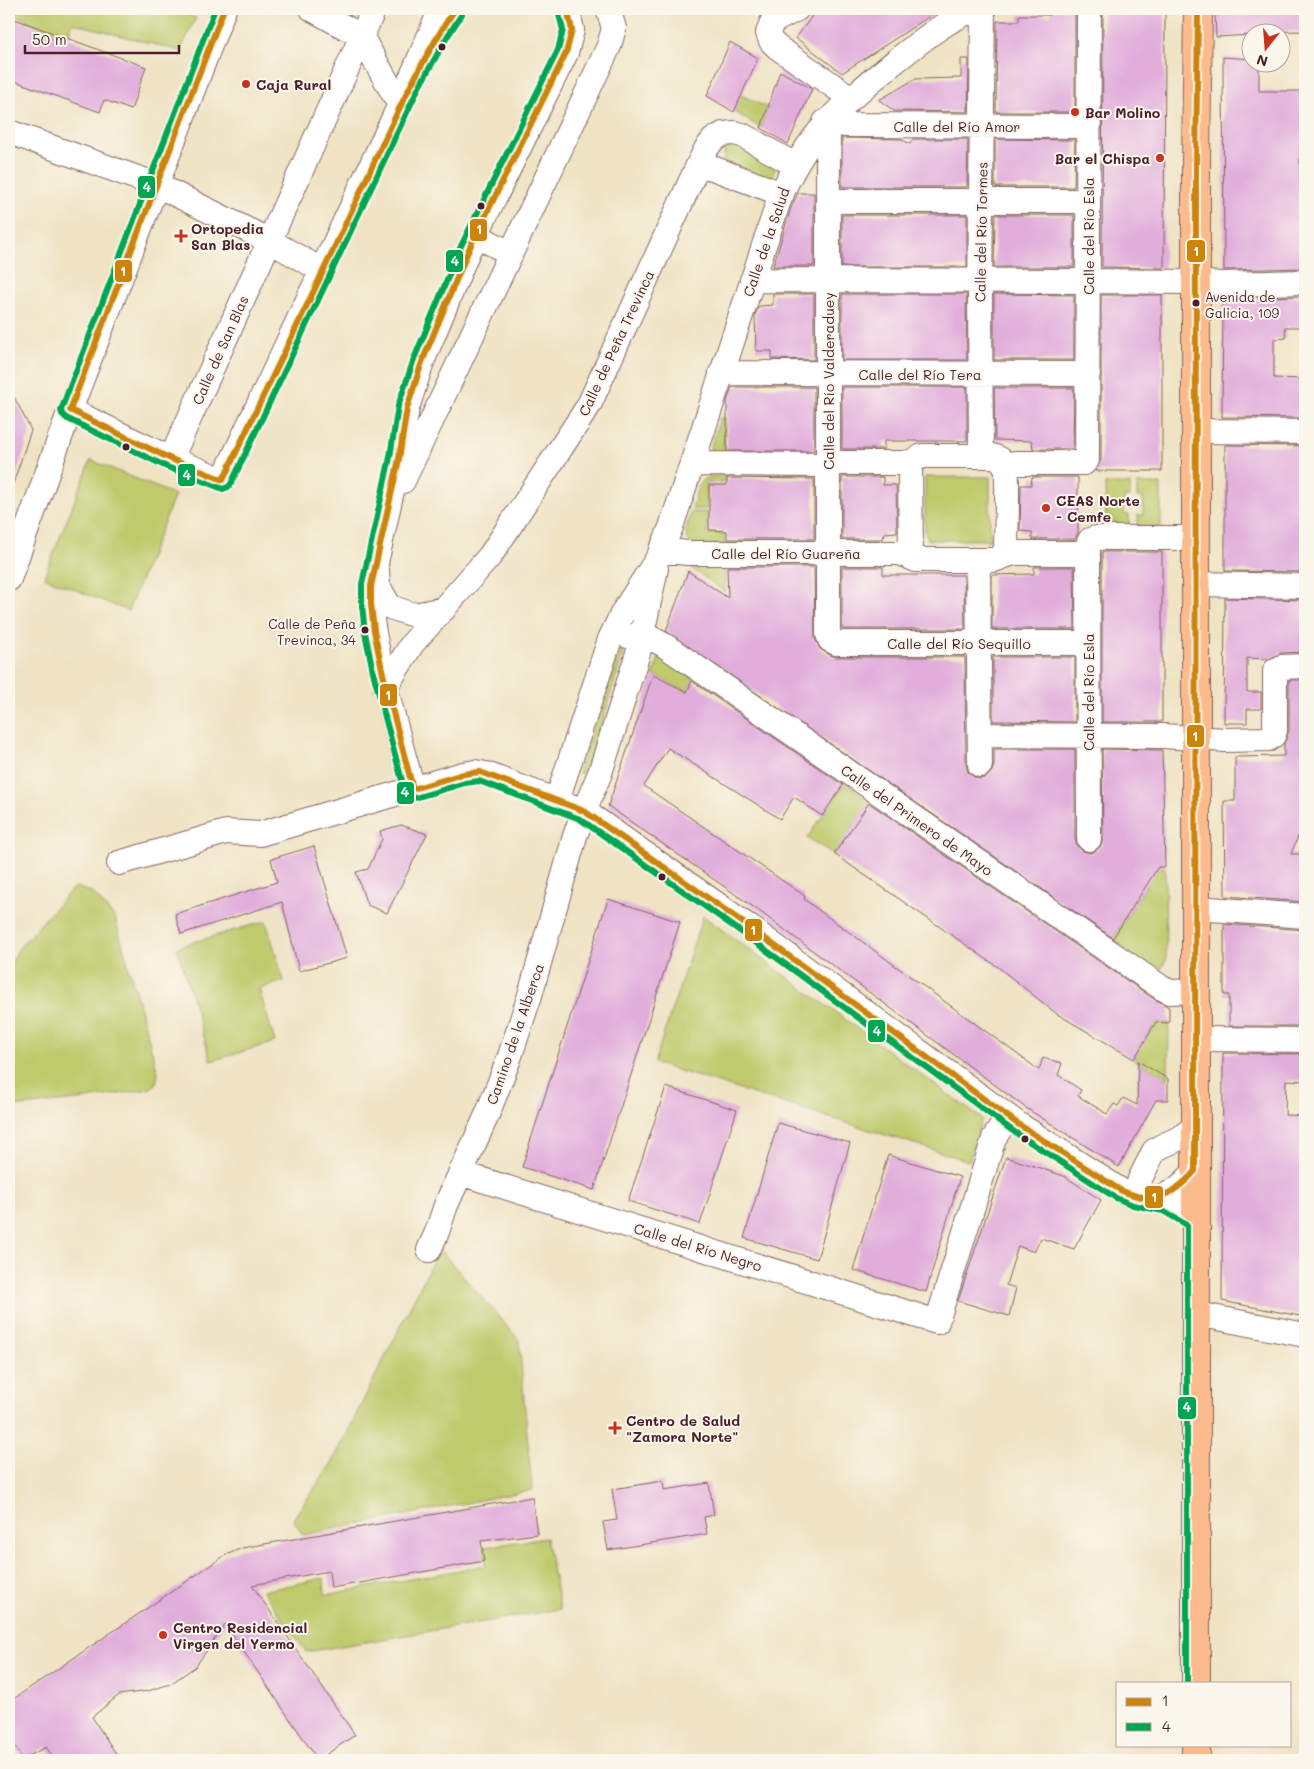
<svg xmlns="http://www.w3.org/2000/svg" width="1314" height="1769" font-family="Mali,sans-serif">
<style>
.green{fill:#beca6c;stroke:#84744c}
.building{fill:#e1aedb}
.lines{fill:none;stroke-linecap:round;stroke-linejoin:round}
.minor-casing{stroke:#846461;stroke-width:26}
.trunk-casing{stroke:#846461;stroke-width:30}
.minor{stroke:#fff;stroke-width:24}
.trunk{stroke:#fbbb8d;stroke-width:28}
.bus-1-casing{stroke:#fbf7ec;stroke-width:10}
.bus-2-casing{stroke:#fbf7ec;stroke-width:10}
.bus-1{stroke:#cc840b;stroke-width:6}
.bus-2{stroke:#00a651;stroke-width:6}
.bus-dot{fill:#4a1f2b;stroke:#fbf7ec;stroke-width:2}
.poi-dot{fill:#c8321e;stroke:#fbf7ec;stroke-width:2}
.labels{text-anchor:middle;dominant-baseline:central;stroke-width:4;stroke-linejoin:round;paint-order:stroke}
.bus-label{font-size:13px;fill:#4a1f2b;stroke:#fbf7ec;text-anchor:start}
.poi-label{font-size:14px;font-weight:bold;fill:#4a1f2b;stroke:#fbf7ec;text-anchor:start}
.street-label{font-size:14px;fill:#4a1f2b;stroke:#fbf7ec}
.line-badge{stroke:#fbf7ec;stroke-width:2}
.badge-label{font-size:14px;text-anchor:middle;font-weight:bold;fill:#fff}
</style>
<rect width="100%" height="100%" fill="#fbf7ec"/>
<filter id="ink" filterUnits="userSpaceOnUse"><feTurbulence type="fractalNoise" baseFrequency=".02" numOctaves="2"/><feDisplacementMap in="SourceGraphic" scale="10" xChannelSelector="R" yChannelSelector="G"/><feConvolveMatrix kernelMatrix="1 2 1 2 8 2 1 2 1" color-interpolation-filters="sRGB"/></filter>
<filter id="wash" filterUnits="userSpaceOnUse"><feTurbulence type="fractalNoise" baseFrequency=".0096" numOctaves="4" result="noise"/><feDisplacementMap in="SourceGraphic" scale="20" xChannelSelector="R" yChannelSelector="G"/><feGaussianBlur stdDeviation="1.12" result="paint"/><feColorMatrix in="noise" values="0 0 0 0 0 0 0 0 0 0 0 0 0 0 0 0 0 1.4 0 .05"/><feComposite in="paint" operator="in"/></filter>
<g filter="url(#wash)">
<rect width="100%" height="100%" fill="#efe3c4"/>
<path class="green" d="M9 9H175L196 18 180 51 73 23 67 38 9 13Z
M741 95 768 108 761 128 734 112Z
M734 144 773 165 775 170 770 179 724 162C722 153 726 147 734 144Z
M720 418H725L724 454 712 453 710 449Z
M91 460 175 495 128 611 44 577Z
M725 475 724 482 707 483V509H692C699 484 696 476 725 475Z
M925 477H990V540H929L925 532Z
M1105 484H1130V497H1124V514L1129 515V527H1106Z
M1137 484H1161V527H1138V515H1143V497H1137Z
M691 512H707V533L724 534 725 546 691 544C682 534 688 523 691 512Z
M724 563 725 592 691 568 694 565Z
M620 647 622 648 623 653 588 769 582 773H578Z
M660 655 694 679 687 692 653 675Z
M845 783 871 801 834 854 807 838Z
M1142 866 1165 867 1166 960 1158 974 1111 941 1147 885Z
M74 887 92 892 115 918 158 1073 156 1084 149 1089 86 1099 12 1107 9 1106V969L18 949Z
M703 916 982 1119 969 1161 654 1063Z
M266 921 284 981 259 989 275 1042 211 1061 177 947Z
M1156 1022 1169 1023 1168 1079 1134 1059Z
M439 1249 519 1340 532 1490 303 1535 293 1519 332 1463Z
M546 1538 560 1609 306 1652 263 1591 324 1578 325 1595 486 1565 484 1547Z"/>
<g id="blocks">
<path class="building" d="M821 9H941L842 73 796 38 815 12Z
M1075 9V112H996L997 21H1019V15H1050L1051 10Z
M1103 9H1165L1164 268 1102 267Z
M1268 9H1305V31L1252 32V35L1216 37 1215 15Z
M9 17 146 67 131 110 104 100 100 112 9 79Z
M730 42 758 58 734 112 707 96Z
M1223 57 1252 59V62H1259V91H1305V145H1300V182H1305V268L1224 270Z
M961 59H969L968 112 894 111 879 100 915 79 961 78Z
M780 71 812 89 788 144 761 128Z
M842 138 901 139 910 144 913 139H968L967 187H842Z
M995 139 1075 140 1074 187H995Z
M798 193H814V266H773L791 208Z
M842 215H967V267H842Z
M995 215H1074V267H994Z
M773 294H814V360L772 359V351H756L755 315 759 306 773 305Z
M842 294H966L967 360H842Z
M994 294 1074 295V360H994Z
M1101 295H1162V471H1095L1101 460Z
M1305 296V327H1285L1286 338 1274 339V378L1305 379V418L1222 417 1223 298Z
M9 387 31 430 12 487H9Z
M732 387H814V451H727V401Z
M842 387H967V441H884V449H842Z
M994 388H1074L1073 449H1033L1032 441 995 440Z
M1225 445 1305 446V572L1225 571Z
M842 477H883V485H896L897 532 884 533 883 539H842Z
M1032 477H1078V533L1075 539H1032V532L1020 531 1021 485H1031Z
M727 478 814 479V539H727V531L709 530V485H727Z
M1102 552H1162V722H1102Z
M727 567H814L815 638 820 649 830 655 836 657H965L966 765 968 772 974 777 980 779 987 777 992 771 994 765V749H1075V839L1077 846 1083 851 1090 853 1095 851 1101 846 1103 839 1102 749 1162 750 1165 867H1158L1113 938 666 631 688 571 728 598Z
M842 567H883V575H964L965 629H842Z
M1034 567H1074L1075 629H992V575L1034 574Z
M1225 598 1305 600V652L1281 653 1269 659 1247 658V692H1261V709H1247V723H1224Z
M993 657H1075V722L993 721Z
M653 675 687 692 692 681 843 785 822 816 794 797 780 819 668 748 644 786 805 896 804 899 809 903 1039 1070 1043 1058 1062 1063 1058 1075 1081 1090 1078 1096 1107 1114 1114 1104 1118 1106 1123 1098 1137 1105 1138 1061 1168 1079V1100H1156L1119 1167 1026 1108 755 908 608 806Z
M1289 680H1305V819L1291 854H1305V902L1225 896 1224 801H1235V757L1284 756V744L1289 731Z
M869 803 1154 999 1169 1007V1023L1156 1022 1134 1059 1057 1014 998 967 834 854Z
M401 825 427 834 387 913 367 905 356 872 368 869 382 839 380 831Z
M314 846 347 958 299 971 282 902 181 934 175 914 277 882 271 859Z
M608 899 680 922 594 1190 522 1167Z
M1224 924 1305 930V1026H1229V995H1224Z
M1223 1053 1305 1054V1081L1286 1080 1285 1115 1305 1116V1317L1222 1301Z
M666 1087 737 1110 700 1224 628 1201Z
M778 1123 850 1143 817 1259 744 1238Z
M888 1155 960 1177 926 1292 853 1270Z
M1006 1157 1064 1176 1101 1200 1074 1249 1041 1238 1034 1252 1018 1246 1006 1285 1016 1288 1009 1316 958 1301Z
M663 1481 664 1490 709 1483 714 1515 704 1517 707 1534 608 1550 603 1522 617 1520 612 1489Z
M532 1497 537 1534 481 1541 484 1561 331 1588 329 1571 252 1585 355 1735 318 1760 225 1624 210 1646 195 1667 170 1684 148 1691 119 1695 92 1717 120 1760H55L46 1747 23 1759 9 1737V1702L224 1556 242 1548Z"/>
</g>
</g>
<g filter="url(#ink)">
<use href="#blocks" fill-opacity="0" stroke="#846461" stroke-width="1"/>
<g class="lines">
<defs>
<path id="minor" d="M312 9 361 36 400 105
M797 9 772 22 768 33 771 41 777 47 851 98
M9 132 157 185 270 241 323 271
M699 163 782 194
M828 201H1088
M476 235 511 254
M752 280 1078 281 1196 282 1220 284 1305 282
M721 373 1088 374
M70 410 171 459 223 480 395 115 441 9
M1196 431 1305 432
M981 456 980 294 983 9
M171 459 374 9
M692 464 820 465 835 463H905L913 461
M1005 466 1015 463H1084L1087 460 1089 9
M403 481 609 46 614 28 608 9
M661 550 687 553H900L916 560H994L1013 553H1088
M911 556 910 466 913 461 922 456H992C997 457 1002 459 1005 464 1009 473 1006 533 1006 547L1003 556
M978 561 980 765
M377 570 378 586 390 607 414 615 444 609
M9 579 70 410 224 9
M1196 584 1305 586
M627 636 649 637 664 645 1162 988 1170 992 1196 991
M1088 643H836L830 640 828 634V136L825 122 846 125 1089 126
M385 688 412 644 490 556 589 405 699 163 706 149 713 140 723 134 734 133 742 135 795 165
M980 735 1163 736 1225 740 1269 739 1273 736 1275 731V671L1282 667 1305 666
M413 789C401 746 388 702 379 658 374 634 369 611 371 586L399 459 407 408 422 362 469 249 566 53 572 30 567 9
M557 800 610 639 623 612 659 556 671 527 778 203C805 133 845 102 902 56 925 38 948 19 976 9
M1089 839 1088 544 1090 540 1096 538H1196
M119 863 226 832 260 834 463 774 475 772 486 774 584 811 745 924 1018 1124 1120 1190C1133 1198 1147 1198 1162 1201 1175 1205 1185 1213 1196 1221
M1196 908 1305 916
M1196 1039 1305 1040
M460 1173 937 1322 994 1138 1008 1117
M1135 1197 1140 1179 1154 1151 1162 1146 1182 1137 1195 1126
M1149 1199C1167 1199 1184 1184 1195 1171
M429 1250 437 1232 446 1205 487 1115 510 1056 530 995 575 836 584 811 600 773 638 653 656 569
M1197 1314 1305 1335"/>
<path id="trunk" d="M1196 1683V163L1198 9
M1196 1760V1745"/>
</defs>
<use href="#minor" class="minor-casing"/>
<use href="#trunk" class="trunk-casing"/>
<use href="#minor" class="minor"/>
<use href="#trunk" class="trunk"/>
<defs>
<path id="bus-1" d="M224 9 70 410 171 459 223 480C265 391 309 303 350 214 383 144 412 74 455 9
M567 9 572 30 566 53 469 249 422 362 407 408 399 459 371 586V604L374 631 383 674 413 789 463 774 480 772 584 811 745 924 1018 1124 1120 1190C1153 1205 1172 1197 1195 1171L1196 163 1198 9"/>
<path id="bus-2" d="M215 9 61 410 62 414 66 418 167 467 223 489 228 487 231 484 419 87 447 37 462 14
M558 11 563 30 558 50 461 246 414 359 398 406 390 457 362 584V605L365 633 374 676 405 792 409 797 415 798 465 783 479 781 580 819 740 931 1013 1131 1116 1198 1133 1205 1163 1211 1187 1225V1683"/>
</defs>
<use href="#bus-1" class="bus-1-casing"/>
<use href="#bus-2" class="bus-2-casing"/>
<use href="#bus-1" class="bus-1"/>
<use href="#bus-2" class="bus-2"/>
</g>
</g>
<g class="bus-dot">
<circle cx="442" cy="47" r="4.5"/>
<circle cx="481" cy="206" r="4.5"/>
<circle cx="1196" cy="303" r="4.5"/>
<circle cx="126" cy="447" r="4.5"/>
<circle cx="365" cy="630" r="4.5"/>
<circle cx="662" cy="877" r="4.5"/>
<circle cx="1025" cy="1139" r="4.5"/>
</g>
<g class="poi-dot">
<circle cx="246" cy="84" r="5"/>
<circle cx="1075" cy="112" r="5"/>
<circle cx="1160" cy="158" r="5"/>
<path d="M178.5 228.5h5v5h5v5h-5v5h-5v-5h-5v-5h5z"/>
<circle cx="1046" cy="508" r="5"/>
<path d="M612.5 1420.5h5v5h5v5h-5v5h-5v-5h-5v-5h5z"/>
<circle cx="163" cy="1635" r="5"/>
</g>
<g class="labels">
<g class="bus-label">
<text x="1205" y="296">Avenida de<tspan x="1205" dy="16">Galicia, 109</tspan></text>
<text x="356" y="623" text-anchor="end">Calle de Peña<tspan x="356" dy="16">Trevinca, 34</tspan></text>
</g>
<g class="poi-label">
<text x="256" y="84">Caja Rural</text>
<text x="1085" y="112">Bar Molino</text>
<text x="1150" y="158" text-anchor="end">Bar el Chispa</text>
<text x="191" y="228">Ortopedia<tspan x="191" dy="16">San Blas</tspan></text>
<text x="1056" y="500">CEAS Norte<tspan x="1056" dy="16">- Cemfe</tspan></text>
<text x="626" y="1420">Centro de Salud<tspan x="626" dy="16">"Zamora Norte"</tspan></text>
<text x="173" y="1627">Centro Residencial<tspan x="173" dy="16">Virgen del Yermo</tspan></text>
</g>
<g class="street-label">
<text x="957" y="126">Calle del Río Amor</text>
<text transform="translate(981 232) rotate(-89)">Calle del Río Tormes</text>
<text transform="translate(1088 236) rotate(-90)">Calle del Río Esla</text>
<text transform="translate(766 242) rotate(-71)">Calle de la Salud</text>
<text transform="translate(616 343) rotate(-65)">Calle de Peña Trevinca</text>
<text transform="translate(220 350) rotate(-66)">Calle de San Blas</text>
<text x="920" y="374">Calle del Río Tera</text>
<text transform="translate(828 381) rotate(-90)">Calle del Río Valderaduey</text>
<text x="786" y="553">Calle del Río Guareña</text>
<text x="959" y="643">Calle del Río Sequillo</text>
<text transform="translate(1088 692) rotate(-90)">Calle del Río Esla</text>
<text transform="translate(917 820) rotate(35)">Calle del Primero de Mayo</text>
<text transform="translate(515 1034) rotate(-71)">Camino de la Alberca</text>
<text transform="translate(698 1247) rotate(17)">Calle del Río Negro</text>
</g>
</g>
<g class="line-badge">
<rect x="137" y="175" width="19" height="24" rx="5" fill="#00a651"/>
<rect x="469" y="218" width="19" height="24" rx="5" fill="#cc840b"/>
<rect x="1186" y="239" width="20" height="24" rx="5" fill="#cc840b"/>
<rect x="445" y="249" width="19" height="24" rx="5" fill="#00a651"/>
<rect x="114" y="259" width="19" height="24" rx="5" fill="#cc840b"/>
<rect x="177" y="463" width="19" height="24" rx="5" fill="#00a651"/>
<rect x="379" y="683" width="19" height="24" rx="5" fill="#cc840b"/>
<rect x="1186" y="724" width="19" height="24" rx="5" fill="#cc840b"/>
<rect x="396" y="781" width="19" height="24" rx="5" fill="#00a651"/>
<rect x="744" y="918" width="19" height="24" rx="5" fill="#cc840b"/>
<rect x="867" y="1019" width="19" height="24" rx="5" fill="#00a651"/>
<rect x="1144" y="1185" width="20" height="24" rx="5" fill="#cc840b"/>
<rect x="1177" y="1396" width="20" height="24" rx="5" fill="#00a651"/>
</g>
<g class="badge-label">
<text x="147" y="192">4</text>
<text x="479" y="234">1</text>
<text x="1196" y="256">1</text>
<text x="455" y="266">4</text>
<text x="123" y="276">1</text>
<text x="187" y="480">4</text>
<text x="388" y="700">1</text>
<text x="1195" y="741">1</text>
<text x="405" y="797">4</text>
<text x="753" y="935">1</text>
<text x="877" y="1036">4</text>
<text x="1154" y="1202">1</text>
<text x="1187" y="1412">4</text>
</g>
<rect width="1314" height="1769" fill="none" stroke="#fbf7ec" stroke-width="30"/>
<rect x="1116" y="1682" width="175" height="65" fill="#fbf7ec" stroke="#b4a19f"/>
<rect x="1126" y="1698" width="25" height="8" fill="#cc840b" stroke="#b4a19f"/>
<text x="1162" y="1706" font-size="15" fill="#4a1f2b">1</text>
<rect x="1126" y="1723" width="25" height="8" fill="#00a651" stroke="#b4a19f"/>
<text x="1162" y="1732" font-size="15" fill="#4a1f2b">4</text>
<g transform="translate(1266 48) rotate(197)"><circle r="24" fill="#fbf7ec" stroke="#b4a19f"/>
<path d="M0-4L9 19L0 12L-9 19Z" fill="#c8321e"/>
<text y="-8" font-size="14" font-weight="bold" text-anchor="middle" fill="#4a1f2b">N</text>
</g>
<path d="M25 45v8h154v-8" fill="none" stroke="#4a1f2b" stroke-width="2.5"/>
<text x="32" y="45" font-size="15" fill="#4a1f2b" stroke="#fbf7ec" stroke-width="4" paint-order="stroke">50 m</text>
</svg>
